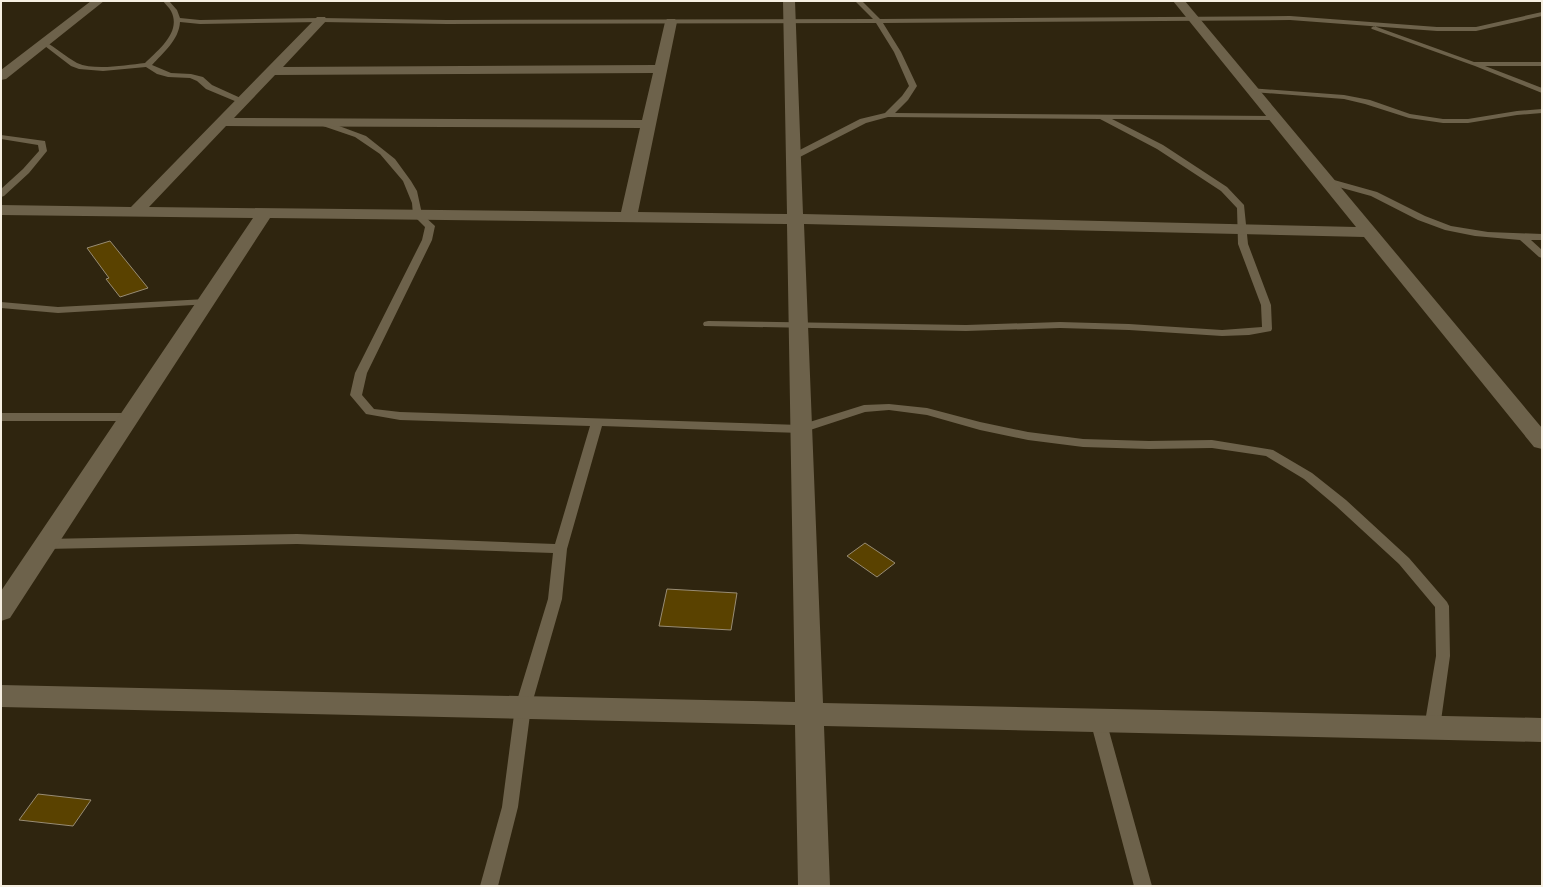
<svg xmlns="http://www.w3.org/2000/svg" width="1543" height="887" font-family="Raleway,sans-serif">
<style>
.building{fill:#5a4200;stroke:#988c74}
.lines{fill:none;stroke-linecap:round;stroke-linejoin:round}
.service{fill:#6d624b;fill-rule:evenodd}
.minor{fill:#6d624b;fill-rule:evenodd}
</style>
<rect width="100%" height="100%" fill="#2f250f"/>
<path class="building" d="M110 241 148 288 120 297 106 279 109 278 87 248Z
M865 543 895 563 877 577 847 556Z
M667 589 737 593 731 630 659 626Z
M38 794 91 800 73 826 19 820Z"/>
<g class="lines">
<path class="service" d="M163 1H169L177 10 180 18 200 20 321 18 447 20 873 19 855 1H862L880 19 1290 16 1437 27H1476L1542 12V16L1476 31H1437L1290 20 883 23 901 52 917 86 908 100 895 113 1278 116 1279 118 1275 120 1112 119 1163 145 1227 187 1244 205 1248 244 1271 305 1272 329 1271 331 1249 335 1222 336 1129 330 1060 328 966 331 704 326 703 324 704 322 708 321 966 325 1060 322 1129 324 1222 330 1262 327 1261 305 1238 244 1237 208 1221 191 1157 149 1100 119 888 117 866 123 796 159H790L789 157 790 155 860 119 885 113 902 96 909 86 894 52 876 23 447 24 321 22 200 24 180 22C179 40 163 53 152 65L171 73 191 74 203 77 212 85 245 100V104H242L206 89 197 81 190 78 168 77 157 74 146 67 103 71 79 69 71 66 41 43 46 42C56 48 66 57 77 63 95 71 126 65 145 63 158 50 182 32 171 11 169 7 165 4 163 1Z
M1374 26 1474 62H1542V66H1485L1542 88V93L1475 66 1372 29 1371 28Z
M1249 88 1344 95 1370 100 1410 114 1443 119H1468L1517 111 1542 109V113L1517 115 1468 123H1443L1409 118 1365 104 1344 99 1252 92 1248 90Z
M317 120H323L366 136 395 159 411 181 417 191 422 214 435 226 432 240 367 373 362 395 374 409 400 412 800 425 864 405 889 404 927 408 980 422 1028 432 1083 439 1149 441 1212 440 1273 450 1312 473 1346 500 1409 558 1447 602 1449 606 1450 656 1440 728 1438 733 1432 734 1426 733 1424 728 1436 656 1435 607 1399 564 1336 506 1304 479 1266 456 1212 448 1149 449 1083 447 1028 440 980 430 927 415 889 410 865 412 801 433 602 426 567 549 562 599 531 707 518 807 498 886H480L502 807 515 707 548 599 553 553 297 544 45 549 40 547 38 544 40 541 45 539 297 534 555 544 590 426 400 420 366 414 350 395 355 373 422 240 425 227 413 215 412 203 403 181 380 154 355 137 317 124Z
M1 135 45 141 47 151 29 173 4 196 1 197V189L23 169 39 151 38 145 1 139Z
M1327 178 1377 192 1425 216 1451 226 1488 232 1542 234V240H1531L1542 250V258L1539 257 1520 240 1475 236 1445 230 1418 220 1371 196 1324 183 1323 181 1324 179Z
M206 299 211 302 210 304 58 313 1 308V302L58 307Z
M1 413H129L133 414 135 417 133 420 129 421H1Z
M1098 714 1104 716 1106 720 1152 886H1134L1090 720 1092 716Z"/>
<path class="minor" d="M91 1H104L6 79 1 80V70Z
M783 1H795L803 214 1356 227 1173 1H1185L1542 428V449L1534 447 1364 237 804 224 823 703 1542 718V742L824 726 830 886H798L795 725 1 707V685L795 702 787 224 270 218 10 618 1 621V591L253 218 1 215V205L131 207 317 17H325L327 20 283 67 655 65 665 22 667 19H675L677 22 638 212 787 214ZM653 73 642 120 234 118 275 75ZM226 126 640 128 621 212 149 207Z"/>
</g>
<rect width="1543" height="887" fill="none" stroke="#f6efe2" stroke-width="4"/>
</svg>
